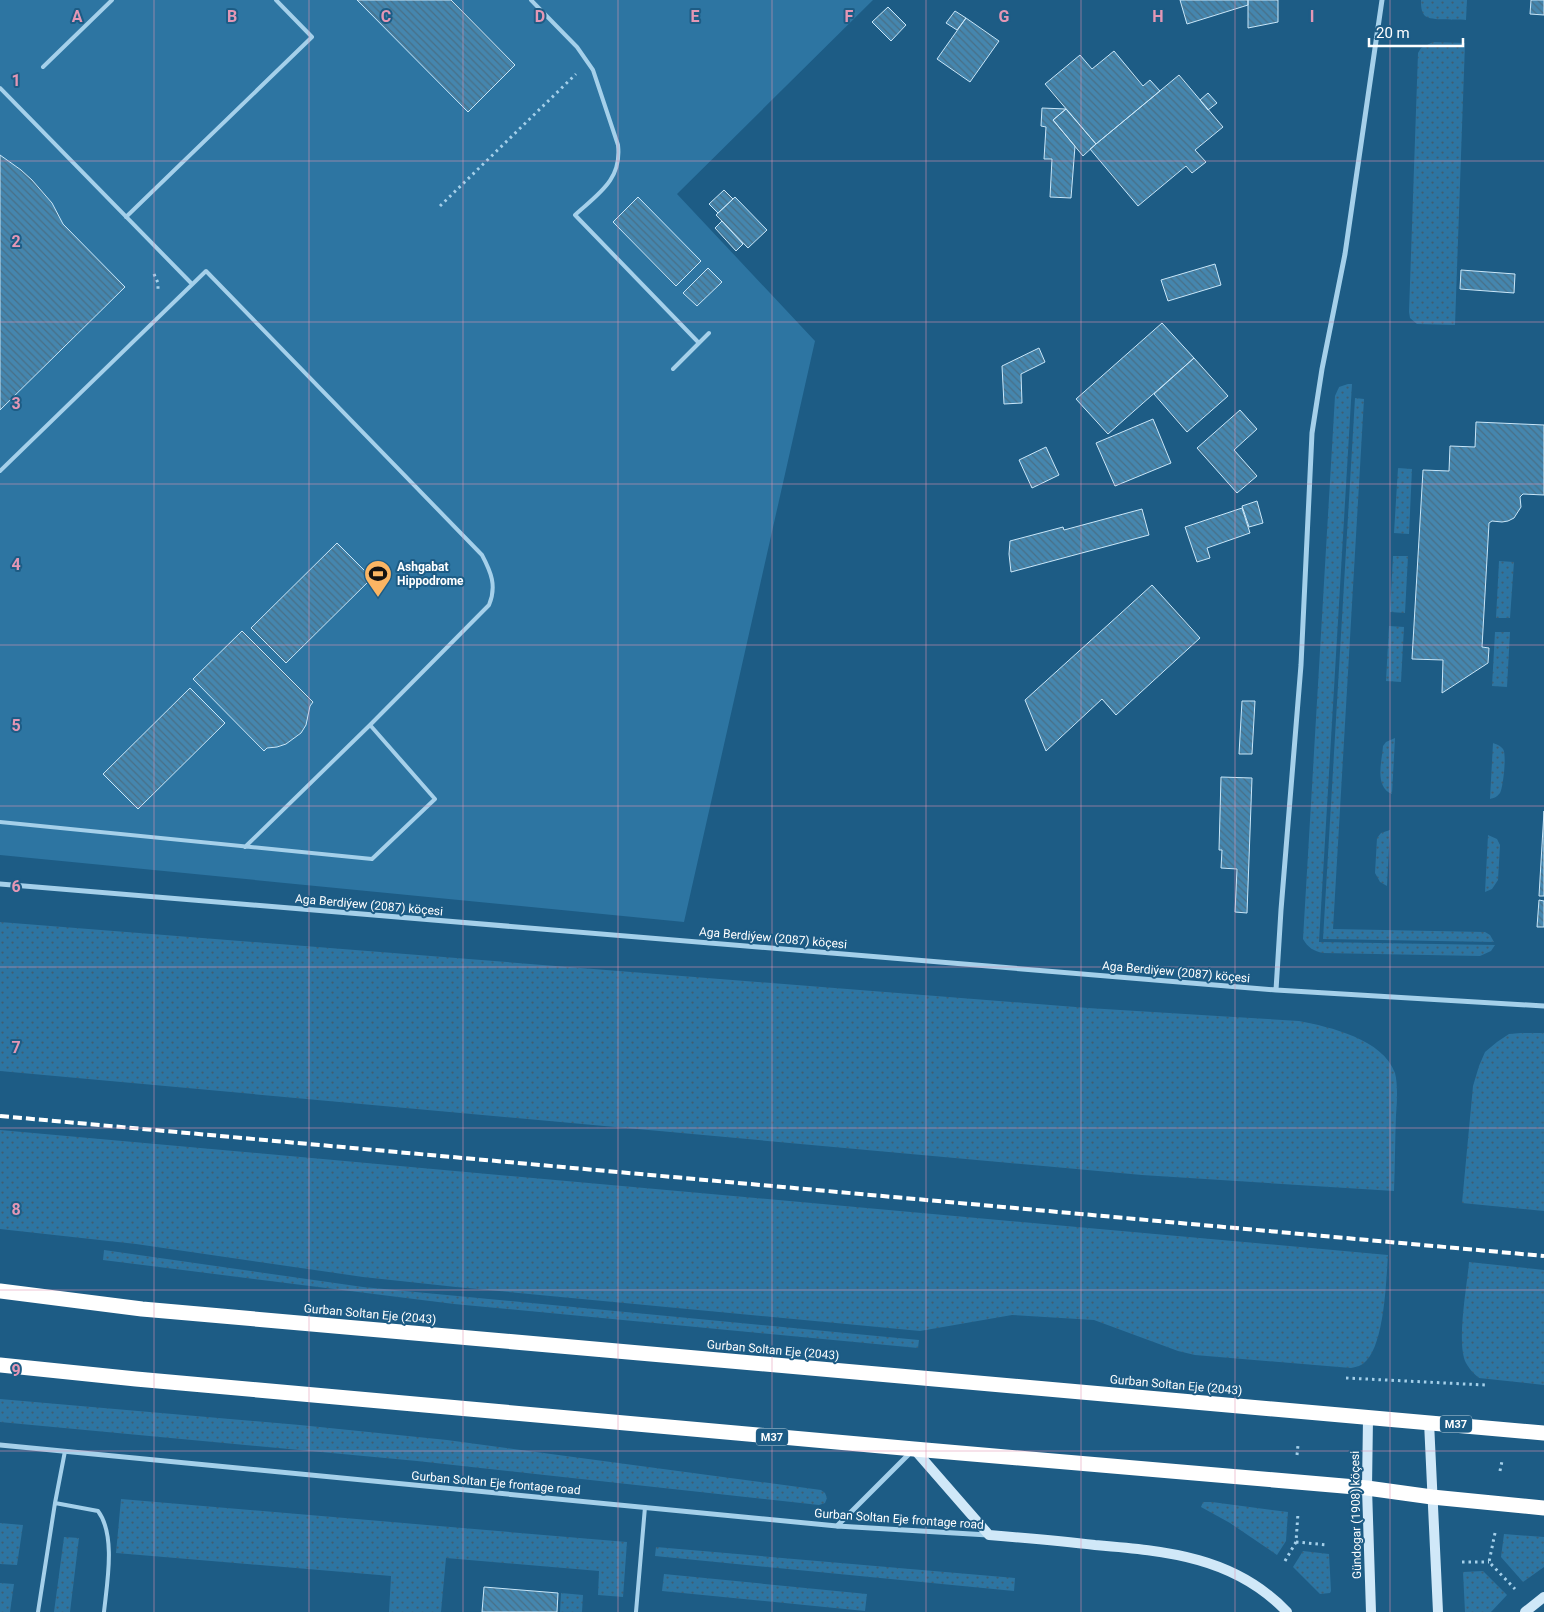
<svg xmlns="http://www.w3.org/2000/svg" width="1544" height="1612" font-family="Roboto,sans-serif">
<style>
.grass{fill:url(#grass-dots)}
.pitch{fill:#2d75a2}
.building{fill:url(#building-back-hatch);stroke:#c9e6f8}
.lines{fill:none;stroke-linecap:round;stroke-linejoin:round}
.path{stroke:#a5d0ea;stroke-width:3;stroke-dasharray:2.5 4;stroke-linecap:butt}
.lane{stroke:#a5d0ea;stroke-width:4}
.street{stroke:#a5d0ea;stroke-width:5}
.secondary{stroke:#d0e8f8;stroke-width:10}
.highway{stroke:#fff;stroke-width:15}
.rail{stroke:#fff;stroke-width:4;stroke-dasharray:9 4;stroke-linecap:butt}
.grid{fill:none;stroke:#e497b5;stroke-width:1;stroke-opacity:0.55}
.labels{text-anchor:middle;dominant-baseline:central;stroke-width:4;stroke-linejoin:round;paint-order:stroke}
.shield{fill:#1d5c85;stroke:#bbceda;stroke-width:1}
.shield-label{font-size:11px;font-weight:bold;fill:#fff}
.poi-label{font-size:12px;font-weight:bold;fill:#fff;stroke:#1d5c85;text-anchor:start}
.street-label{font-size:12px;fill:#fff;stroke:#1d5c85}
.grid-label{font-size:16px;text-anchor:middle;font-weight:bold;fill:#e497b5;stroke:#1d5c85;stroke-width:4;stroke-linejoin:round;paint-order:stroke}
</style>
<defs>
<pattern id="grass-dots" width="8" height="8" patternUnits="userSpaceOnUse" patternTransform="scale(1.25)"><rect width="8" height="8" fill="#2d75a2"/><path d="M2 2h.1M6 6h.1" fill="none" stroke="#3e5e73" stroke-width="1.8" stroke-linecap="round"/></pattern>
<pattern id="building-back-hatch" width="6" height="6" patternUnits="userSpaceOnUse" patternTransform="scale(1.25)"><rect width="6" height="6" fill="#4586ae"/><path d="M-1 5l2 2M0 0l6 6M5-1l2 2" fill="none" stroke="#486f87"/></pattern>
</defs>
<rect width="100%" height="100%" fill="#1d5c85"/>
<path class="grass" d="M1421 0H1467L1466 20C1457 19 1431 21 1425 16 1421 12 1421 5 1421 0Z
M1433 42 1465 43 1455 325 1417 324 1410 318 1409 312 1418 53 1421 48Z
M1348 384H1352L1319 942 1495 945 1491 951 1480 956 1323 953C1314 951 1308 948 1303 939L1335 396 1339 387Z
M1355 398 1364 399 1333 929 1485 932 1490 935 1494 942 1323 939Z
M1398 468 1412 469 1409 534 1394 533Z
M1393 556H1408L1405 613 1390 612Z
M1499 561 1514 562 1510 618H1496Z
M1389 626 1404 627 1401 682 1386 681Z
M1495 632H1510L1507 687 1492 686Z
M1395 738 1392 794C1374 787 1382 761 1383 746L1386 742Z
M1493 743C1496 744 1501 746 1503 749 1507 754 1503 788 1500 793 1497 797 1494 798 1490 799Z
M1390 830 1387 886 1380 882 1375 873 1377 838 1381 833Z
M1488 835 1497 839 1500 845 1498 880 1492 889 1485 892Z
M0 922 1088 1008 1299 1021C1330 1027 1383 1039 1395 1073 1398 1084 1397 1104 1396 1115 1395 1141 1395 1166 1394 1191L1142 1175 0 1071Z
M1521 1033H1544V1211L1462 1203 1473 1086 1479 1066 1485 1052 1497 1042 1509 1034Z
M0 1130 1388 1255C1386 1279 1385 1356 1359 1366 1357 1367 1354 1367 1351 1368L1195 1355 1178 1351 1094 1320 1012 1315 920 1331 456 1287 363 1277 136 1244 0 1229Z
M104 1250 363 1287 919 1340 918 1348 454 1304 103 1260Z
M1469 1262 1544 1270V1385L1479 1378C1474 1374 1469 1369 1466 1363 1456 1343 1467 1287 1469 1262Z
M0 1399 300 1425 447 1440 821 1490 825 1493 827 1498 825 1503 819 1505 417 1461 0 1422Z
M121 1499 627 1542 623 1597 598 1595 599 1571 446 1558 441 1612H389L391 1576 116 1553Z
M1203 1502H1212L1288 1512 1286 1541 1277 1555 1230 1523 1201 1507Z
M0 1523 23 1525 17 1565 0 1564Z
M1504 1534 1544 1537V1567L1523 1582 1501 1557Z
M64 1537 79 1538 70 1612H54Z
M656 1547 1015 1578 1014 1591 655 1556Z
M1303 1551 1329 1554 1331 1591 1330 1593 1320 1594 1293 1567Z
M1483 1571 1507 1595 1491 1612H1465L1463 1572Z
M664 1574 867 1594 865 1611 662 1591Z
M0 1583 14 1584 10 1612H0Z
M561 1593 583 1595 582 1612H560Z"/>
<path class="pitch" d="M0 0H873L677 194 815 341 684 922 0 855Z"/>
<path class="building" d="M357 0H451L515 65 468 112Z
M1180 0H1248V5L1187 24Z
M1248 0H1278V22L1248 28Z
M1531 0H1544V15L1530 14Z
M888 7 906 25 891 41 872 22Z
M955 11 966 18 957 30 946 23Z
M966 18 999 41 970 82 937 59Z
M1114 51 1143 86 1150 80 1160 91 1096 144 1045 84 1080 55 1092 69Z
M1179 75 1223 127 1195 150 1206 162 1192 173 1186 166 1138 206 1090 149Z
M1208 93 1217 103 1208 110 1200 100Z
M1042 108 1066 109 1053 120 1075 146 1071 198 1050 197 1052 159H1044L1046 127 1041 126Z
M1066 109 1096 144 1083 156 1053 120Z
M0 155 21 170 32 180 52 203 63 224 125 287 0 410Z
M724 190 733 199 718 213 709 204Z
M638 197 701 261 676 286 613 222Z
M735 197 767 230 748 248 716 215Z
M722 221 743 244 736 251 715 228Z
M1215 264 1221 285 1168 301 1161 280Z
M708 268 722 282 697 306 683 293Z
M1461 270 1515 274 1514 293 1460 289Z
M1162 323 1194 358 1108 434 1076 399Z
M1039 348 1045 362 1021 374 1022 403 1004 404 1002 366Z
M1194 358 1228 396 1187 432 1154 394Z
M1240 410 1257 429 1234 450 1257 476 1237 493 1197 448Z
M1153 419 1171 463 1115 486 1096 443Z
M1476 422 1544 425V495L1523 494 1520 497 1521 507 1514 518 1508 521 1502 522 1492 521 1489 523 1482 647 1489 648 1488 663 1442 693 1443 660 1412 659 1423 470 1449 471 1450 446 1475 447Z
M1046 447 1059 475 1032 488 1019 460Z
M1257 501 1263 523 1249 527 1242 506Z
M1242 508 1250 533 1207 548 1210 558 1197 562 1185 527Z
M1142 509 1149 535 1011 572 1009 554 1010 541 1063 527 1064 530Z
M337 543 372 578 286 663 251 628Z
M1152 585 1200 638 1116 715 1102 699 1046 751 1025 700Z
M242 631 313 702 310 706 306 725 301 733 286 744 277 747 267 748 264 751 193 679Z
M190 688 225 723 138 809 103 774Z
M1242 701H1255L1252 754H1239Z
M1221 777 1252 778 1247 913 1235 912 1237 869 1221 868 1222 850H1219Z
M1544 811V896H1539Z
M1539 900 1544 901V927H1537Z
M484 1587 558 1593 557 1612H482Z"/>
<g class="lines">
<path class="path" d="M440 206 576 74
M154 274 158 283V291
M1346 1378 1485 1385
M1297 1455 1298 1445
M1500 1471 1502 1461
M1495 1533 1489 1562 1515 1589
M1296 1542 1328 1545
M1285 1561 1296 1542 1298 1513
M1462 1562H1489"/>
<path class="lane" d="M531 0 577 47 593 70 618 145C622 180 598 194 575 215L699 343
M43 67 112 0
M0 88 192 284
M126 217 312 37 276 0
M673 369 709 333
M0 471 206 271 482 555C491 572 497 586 489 605L370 725 245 847
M0 822 372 859 435 799 370 725
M55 1503 98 1511C116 1535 107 1583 104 1612
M38 1612 55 1503 65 1451
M636 1612 645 1507"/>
<path class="street" d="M0 884 1276 990 1544 1006
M1276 990 1281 910 1301 665 1312 433 1322 369 1345 254 1382 0
M0 1445 837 1526 988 1535
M837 1526 911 1452"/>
<path class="secondary" d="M1368 1418 1367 1488 1371 1612
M1429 1422 1438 1612
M914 1449 989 1535C1025 1538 1060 1541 1095 1545 1167 1551 1235 1557 1287 1612
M1525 1612 1544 1597"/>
<path class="highway" d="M0 1291 142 1309 1544 1433
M0 1365 136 1379 914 1449 1367 1488 1432 1497 1544 1508"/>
<path class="rail" d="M0 1116 1544 1256"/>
</g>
<path class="grid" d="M154 0V1612M309 0V1612M463 0V1612M618 0V1612M772 0V1612M926 0V1612M1081 0V1612M1235 0V1612M1390 0V1612M0 161H1544M0 322H1544M0 484H1544M0 645H1544M0 806H1544M0 967H1544M0 1128H1544M0 1290H1544M0 1451H1544"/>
<defs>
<symbol id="stadium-pin" viewBox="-11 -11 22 30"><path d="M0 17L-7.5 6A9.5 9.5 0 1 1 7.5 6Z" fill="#fab563" stroke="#1d5c85"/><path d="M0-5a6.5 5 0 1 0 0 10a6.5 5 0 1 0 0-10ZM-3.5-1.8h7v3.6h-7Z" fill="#111"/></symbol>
</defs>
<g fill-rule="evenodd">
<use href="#stadium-pin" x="362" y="558" width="32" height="43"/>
</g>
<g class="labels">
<g class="shield">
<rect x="1440" y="1415.5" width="32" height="17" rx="4"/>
<rect x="756" y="1428.5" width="32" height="17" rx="4"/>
</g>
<g class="shield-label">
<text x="1456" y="1424">M37</text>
<text x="772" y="1437">M37</text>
</g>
<g class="poi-label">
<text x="397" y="567">Ashgabat<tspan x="397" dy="14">Hippodrome</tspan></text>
</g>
<g class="street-label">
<text transform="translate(369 905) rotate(5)">Aga Berdiýew (2087) köçesi</text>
<text transform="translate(773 938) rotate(5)">Aga Berdiýew (2087) köçesi</text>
<text transform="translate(1176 972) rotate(5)">Aga Berdiýew (2087) köçesi</text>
<text transform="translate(370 1314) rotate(5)">Gurban Soltan Eje (2043)</text>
<text transform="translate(773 1350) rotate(5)">Gurban Soltan Eje (2043)</text>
<text transform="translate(1176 1385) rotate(5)">Gurban Soltan Eje (2043)</text>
<text transform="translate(496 1483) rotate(5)">Gurban Soltan Eje frontage road</text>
<text transform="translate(1356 1515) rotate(-91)">Gündogar (1908) köçesi</text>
<text transform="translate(899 1519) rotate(4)">Gurban Soltan Eje frontage road</text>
</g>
</g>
<g class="grid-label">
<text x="77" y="22">A</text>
<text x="232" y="22">B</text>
<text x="386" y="22">C</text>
<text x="540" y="22">D</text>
<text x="695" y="22">E</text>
<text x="849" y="22">F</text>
<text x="1004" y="22">G</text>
<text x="1158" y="22">H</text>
<text x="1312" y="22">I</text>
<text x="16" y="86">1</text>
<text x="16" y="247">2</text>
<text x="16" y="409">3</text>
<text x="16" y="570">4</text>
<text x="16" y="731">5</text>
<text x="16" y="892">6</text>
<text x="16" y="1053">7</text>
<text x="16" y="1215">8</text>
<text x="16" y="1376">9</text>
</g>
<path d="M1369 38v8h94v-8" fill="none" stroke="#ffffff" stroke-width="2.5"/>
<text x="1376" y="38" font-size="15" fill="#ffffff" stroke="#1d5c85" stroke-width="4" paint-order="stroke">20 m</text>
</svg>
